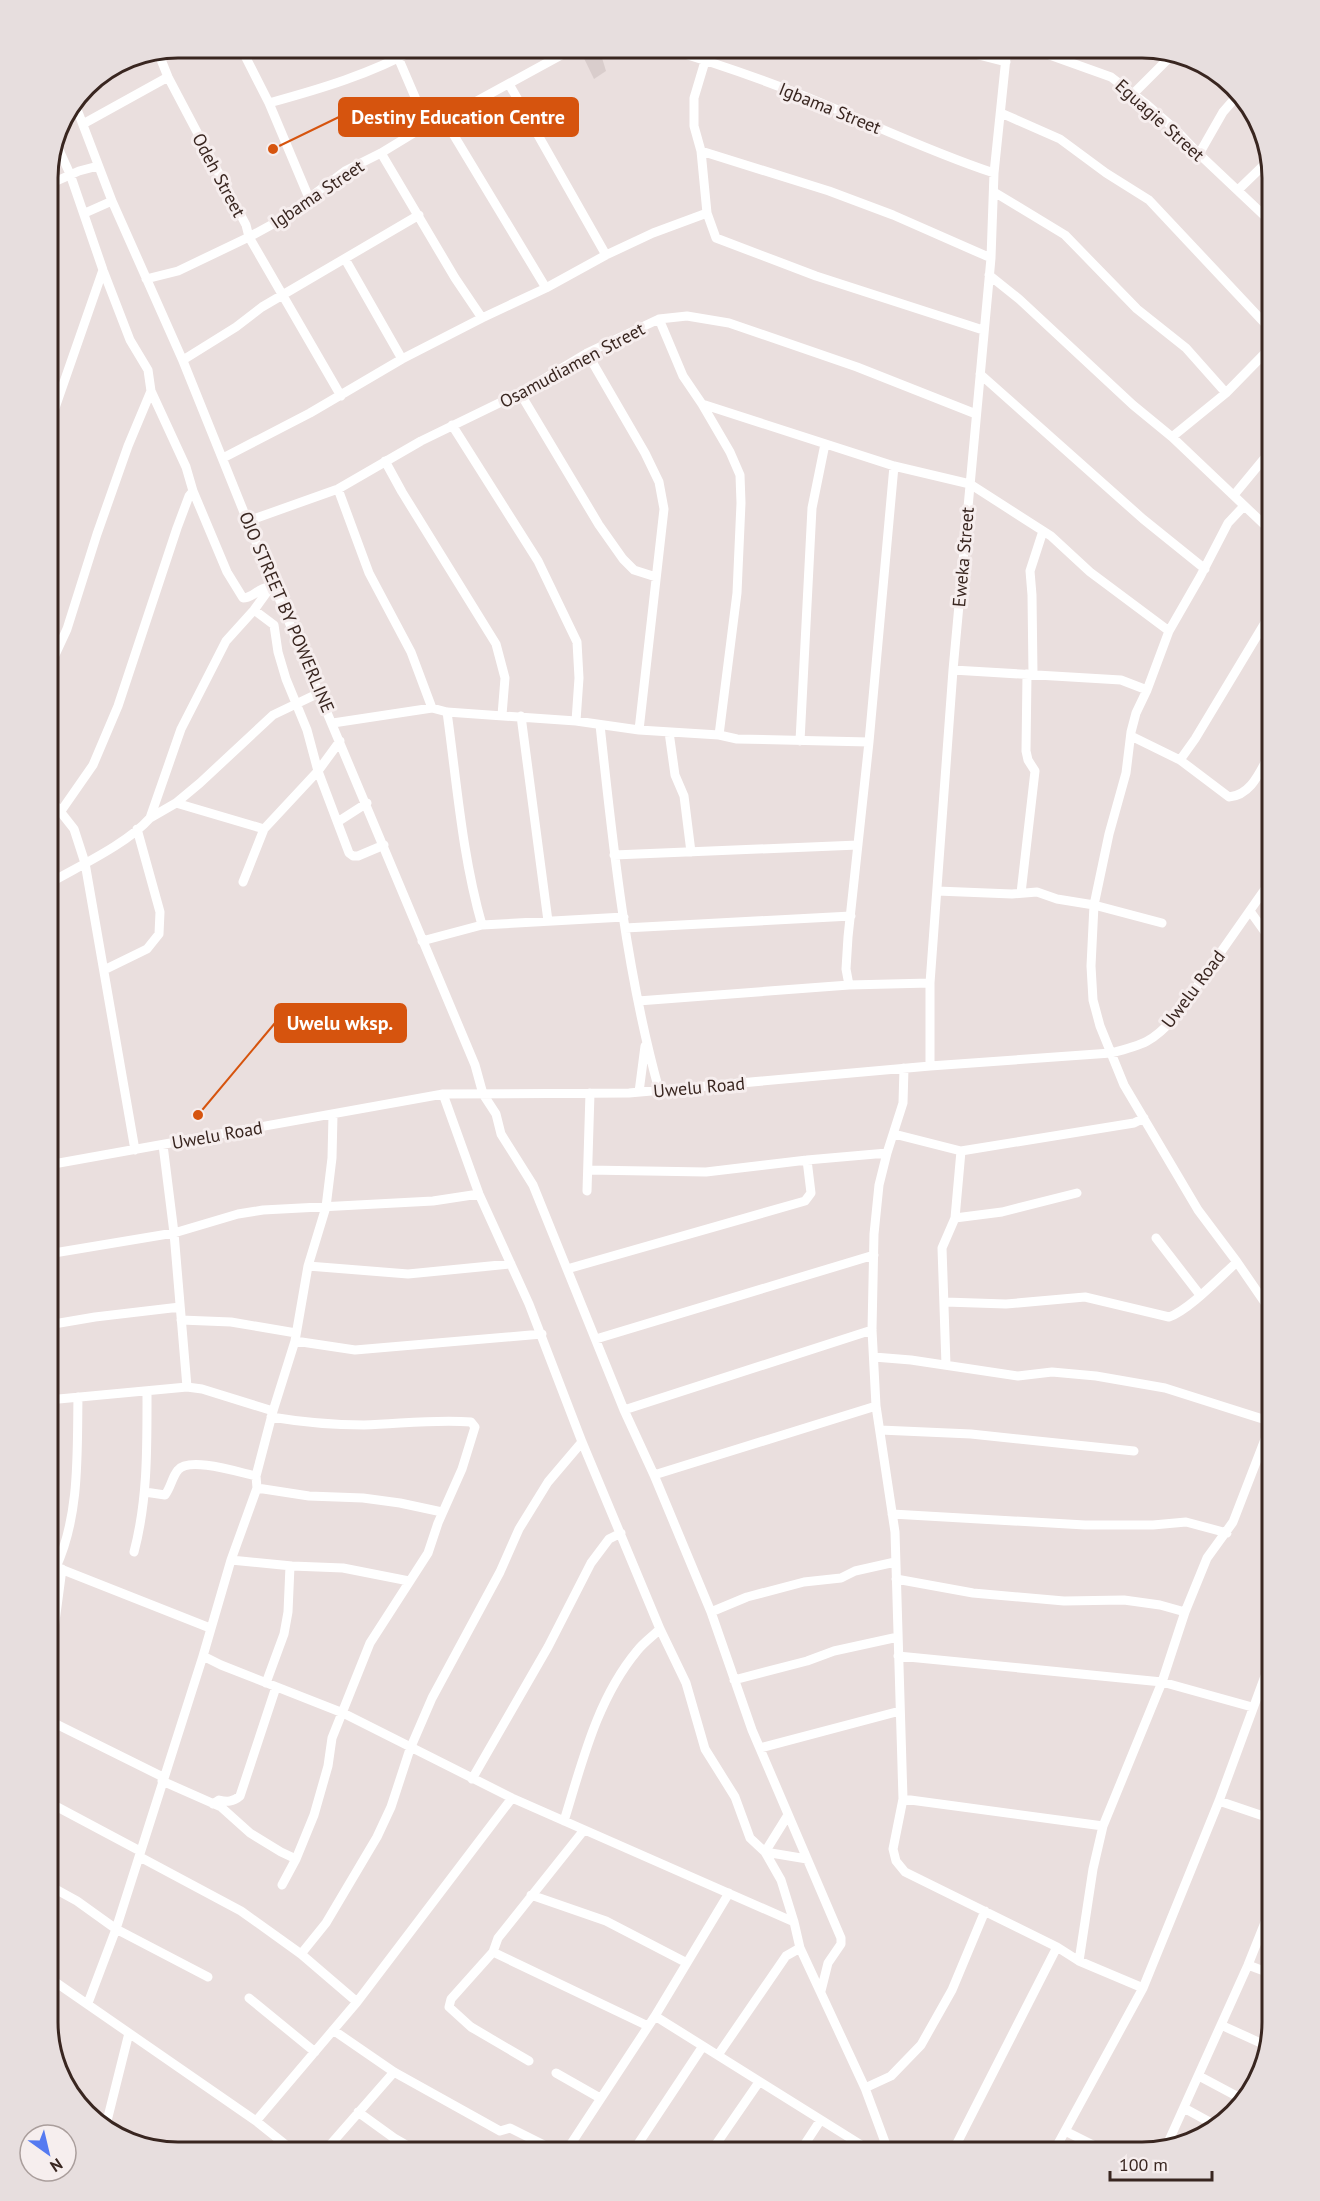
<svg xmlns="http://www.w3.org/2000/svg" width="1320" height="2201" font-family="'PT Sans',sans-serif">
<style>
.built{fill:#d9cdcc}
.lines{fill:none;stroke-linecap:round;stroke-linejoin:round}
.minor{stroke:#fff;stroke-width:9}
.labels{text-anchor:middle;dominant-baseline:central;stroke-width:6;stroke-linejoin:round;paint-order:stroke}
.street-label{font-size:18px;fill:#392620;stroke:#f6eeee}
.rim{fill:none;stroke:#392620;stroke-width:3}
.leader{fill:none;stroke:#d6540e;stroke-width:2}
.callout-dot{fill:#d6540e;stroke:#f6eeee;stroke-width:2}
.callout{fill:#d6540e;stroke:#d6540e;stroke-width:2}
.callout-label{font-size:20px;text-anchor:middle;font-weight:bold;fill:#fff}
</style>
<rect width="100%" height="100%" fill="#eadfde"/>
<path class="built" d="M579 48H599L606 71 594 79Z"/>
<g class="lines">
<path class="minor" d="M241 48 269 103 309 198
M394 48 427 125
M664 48C710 61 755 77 799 94 864 120 927 151 994 173
M709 48 694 98V126L701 151 707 213 716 238 816 276 983 330
M951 48 1006 62
M1030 48 1111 77 1145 103 1177 131 1199 154 1272 223
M158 52 168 77 246 225 249 237 341 396
M509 84 606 255
M1133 94 1171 56
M269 103C320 89 371 74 417 48
M75 104 112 201 183 361 268 572 475 1065 483 1094 496 1114 501 1134 533 1185 624 1410 654 1475 711 1612 752 1730 841 1938V1944L828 1963 821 1991
M1001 113 1060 139 1106 173 1149 200 1272 331
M444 119 546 288
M83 124 168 77
M55 141 70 174 103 270 130 340 148 370 151 391 186 467 193 491 227 572 243 598C254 598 259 586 270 588
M701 151 829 191 893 215 991 258
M381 153 455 278 482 318
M1199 154 1223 112 1237 96
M1238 190 1268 161
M48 192 52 183 79 171 98 166
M994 192 1065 235 1137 309 1186 348 1226 393
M85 213 112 201
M345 259 402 359
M989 275 1019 299 1133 405 1172 437 1272 532
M146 279 178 271 249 237 293 213 309 198 345 171 381 153 427 125 444 119 574 48
M659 319 683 376 702 404 894 466 970 484 1051 536 1090 572 1169 631
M587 353 645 453 659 482 664 509 639 730
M183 360 236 327 262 307 419 215
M980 374 1143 519 1205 569
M520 393 599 525 623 559 634 570 656 577
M702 404 730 452 740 475 741 503 737 593 719 735
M452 425 538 561 577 642 579 678 576 721
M48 428 103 270
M1172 437 1226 393 1272 346
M223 458 310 413 402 359 482 318 546 288 606 255 653 233 707 213
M385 461 402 492 496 644 505 678 502 715
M338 489 369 573 411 652 432 708
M1234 495 1272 449
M1244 506 1228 523 1200 577 1169 631 1147 690 1136 713 1131 732 1126 773 1109 834 1094 905 1091 966 1093 1000 1100 1026 1124 1085 1198 1210 1237 1262 1272 1313
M248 521 338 489 421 441 520 393 587 353 659 319 687 316 729 323 857 367 976 414
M254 610 274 625 278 652 286 679 307 730 318 771 349 853 353 856H358L384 845
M48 670 67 629 97 534 128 446 151 391
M953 670 1121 680 1147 690
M1033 674 1032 595 1030 571 1043 531
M447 712C457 784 462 855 482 925
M521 716 548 921
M333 723 432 708 447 712 576 721 639 730 719 735 737 739 869 742
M600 725C613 847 626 971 659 1090
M669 732 675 775 684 796 691 852
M1131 736 1180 760 1229 797C1253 795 1261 768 1272 750
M800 741 812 508 825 444
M1180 760 1195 739 1272 611
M48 796 74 829 85 863 135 1150
M176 803 264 829
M61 811 93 765 118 706 177 528 189 496 193 491
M150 818 176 803 200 783 273 715 319 693
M339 821 367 803
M614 855 858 845
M243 882 264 829 318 771 340 741
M48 884C79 866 127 844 150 818L181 729 226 641 254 610 272 585
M937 891 1012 894 1037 892 1057 899 1094 905 1162 923
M1021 893 1035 771 1028 760 1026 751 1027 674
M1250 911 1272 942
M625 928 851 916
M422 941 482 925 624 917
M104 970 147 949 159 934 160 912 137 829
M849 985 930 983
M638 1001 849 985 846 969 848 937 869 742 894 466
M930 1066V983L953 670 991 258 994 173 1007 48
M904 1068 903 1103 887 1153 879 1185 874 1234 872 1330 876 1406 895 1532 903 1799 893 1849 896 1861 905 1872 1057 1947 1079 1961 1143 1988
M639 1092 645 1046
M443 1094 479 1194 529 1304 582 1442 660 1629 686 1683 705 1749 735 1797 750 1838 765 1852 781 1880 794 1922 800 1948 865 2088 889 2153
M333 1115 332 1158 326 1207 308 1266 295 1341 273 1411 256 1476 257 1488 231 1560 203 1656 221 1665 343 1713 512 1798 794 1922
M894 1134 961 1151 1134 1123 1144 1118
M163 1145 174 1233 187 1387
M48 1165 443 1094 629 1093 930 1066 1111 1053C1143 1045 1153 1042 1176 1016L1272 879
M588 1170 706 1172 807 1160 887 1153
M587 1191 590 1093
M955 1218 1002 1212 1077 1193
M1156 1238 1200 1295
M48 1254 174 1233 238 1214 263 1210 433 1201 479 1194
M308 1266 408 1274 511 1264
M567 1269 805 1201 811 1193 807 1160
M945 1302 1006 1304 1085 1297 1169 1317C1189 1310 1220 1277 1237 1262
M181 1320 231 1322 296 1333
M48 1325 95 1317 180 1307
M596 1339 874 1255
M295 1341 355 1350 542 1334
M874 1357 911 1360 1018 1376 1052 1372 1096 1376 1165 1388 1272 1422
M946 1365 942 1248 955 1218 961 1151
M48 1400 187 1387 202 1389 273 1411
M624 1410 872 1330
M271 1417C301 1422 333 1425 364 1425 400 1424 435 1419 471 1422L475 1427 462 1469 438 1523 428 1553 370 1643 332 1738 328 1766 314 1815 296 1859 282 1885
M880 1430 971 1434 1134 1451
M654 1475 876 1406
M257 1488 309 1496 363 1498 400 1503 442 1512
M145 1492 165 1495C171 1487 172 1477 178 1470 189 1456 241 1473 256 1476
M892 1514 1085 1525H1153L1186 1522 1227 1533
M134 1552C148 1499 147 1446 147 1391
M231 1560 292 1566 343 1568 409 1581
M48 1564 210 1628
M56 1567C80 1515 77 1453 78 1397
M896 1579 973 1593 1064 1601 1124 1600 1160 1605 1185 1612
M711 1612 747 1597 804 1582 841 1578 855 1571 895 1562
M898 1656 1162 1682 1252 1707
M48 1674 62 1569
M734 1680 807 1661 834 1651 898 1637
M266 1683 284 1634 288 1612 290 1566
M48 1720 163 1777
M760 1748 900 1711
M472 1779 548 1647 591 1563 609 1539 621 1533
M162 1781 221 1807 250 1833 281 1852 296 1859
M903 1799 1103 1826
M1219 1801 1272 1819
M48 1802 140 1851
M213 1804 219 1800C227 1802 233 1802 240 1796L276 1687
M788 1815 765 1852 807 1859
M564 1821C582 1763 597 1699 637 1651 643 1643 653 1636 660 1629
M584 1830 498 1938 493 1952 648 2026
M140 1857 241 1911 301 1954 357 2002
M48 1885 77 1901 116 1929 208 1977
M531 1895 606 1921 687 1963
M493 1952 451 1999 449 2007 471 2027 529 2061
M301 1954 326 1923 377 1837 391 1807 410 1749 432 1698 500 1572 519 1529 548 1482 582 1442
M1079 1961 1093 1869 1103 1826 1162 1682 1185 1612 1207 1558 1233 1522 1272 1421
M1248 1965 1272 1974
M48 1977 256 2121 296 2153
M249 1998 315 2052
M88 2003 116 1929 203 1656
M655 2016 874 2153
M1221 2025 1265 2045
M333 2030 394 2072 500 2131 510 2128 560 2153
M718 2055 786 1956 800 1948
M556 2073 600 2098
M1199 2076 1244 2100
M865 2088 891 2076 921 2045 952 1990 985 1911
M1184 2108 1215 2125
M358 2112 394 2138 420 2153
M256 2121 357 2002 512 1798
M105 2129 129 2033
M1065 2131 1109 2153
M1166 2147 1248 1965 1272 1905
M323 2153 394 2072
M565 2153 655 2016 729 1893
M632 2153 703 2046
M710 2153 759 2082
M799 2153 820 2121
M952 2153 1057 1947
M1053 2153 1143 1988 1219 1801 1272 1657"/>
</g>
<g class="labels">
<g class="street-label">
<text transform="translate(830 108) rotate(22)">Igbama Street</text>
<text transform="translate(1160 120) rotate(42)">Eguagie Street</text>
<text transform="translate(219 175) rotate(62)">Odeh Street</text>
<text transform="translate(317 194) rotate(-34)">Igbama Street</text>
<text transform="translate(572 365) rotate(-28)">Osamudiamen Street</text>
<text transform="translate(963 557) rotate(-85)">Eweka Street</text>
<text transform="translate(287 612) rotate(67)">OJO STREET BY POWERLINE</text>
<text transform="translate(1193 989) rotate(-53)">Uwelu Road</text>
<text transform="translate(699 1087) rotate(-5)">Uwelu Road</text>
<text transform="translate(217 1135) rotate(-10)">Uwelu Road</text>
</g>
</g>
<path d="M0 0H1320V2201H0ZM178 58H1142A120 120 0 0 1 1262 178V2022A120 120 0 0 1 1142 2142H178A120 120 0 0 1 58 2022V178A120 120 0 0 1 178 58Z" fill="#e7dede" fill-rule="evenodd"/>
<path class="rim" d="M178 58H1142A120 120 0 0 1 1262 178V2022A120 120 0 0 1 1142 2142H178A120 120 0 0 1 58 2022V178A120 120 0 0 1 178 58Z"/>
<path class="leader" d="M273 149L339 117M198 1115L275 1023"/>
<g class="callout-dot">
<circle cx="273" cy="149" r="6"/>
<circle cx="198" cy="1115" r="6"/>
</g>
<g class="callout">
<rect x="339" y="98" width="239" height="38" rx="6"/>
<rect x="275" y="1004" width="131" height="38" rx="6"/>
</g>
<g class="callout-label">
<text x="458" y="124">Destiny Education Centre</text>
<text x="340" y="1030">Uwelu wksp.</text>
</g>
<g transform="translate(48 2153) rotate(146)"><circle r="28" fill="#f6eeee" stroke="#aa9e9c" stroke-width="1.5"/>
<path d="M0-4.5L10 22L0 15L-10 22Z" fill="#557af1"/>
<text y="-9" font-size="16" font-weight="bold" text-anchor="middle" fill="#392620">N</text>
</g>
<path d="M1110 2171v9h102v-9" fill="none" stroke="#392620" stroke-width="3"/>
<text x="1119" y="2171" font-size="18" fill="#392620" stroke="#f6eeee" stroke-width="4.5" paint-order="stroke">100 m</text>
</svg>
